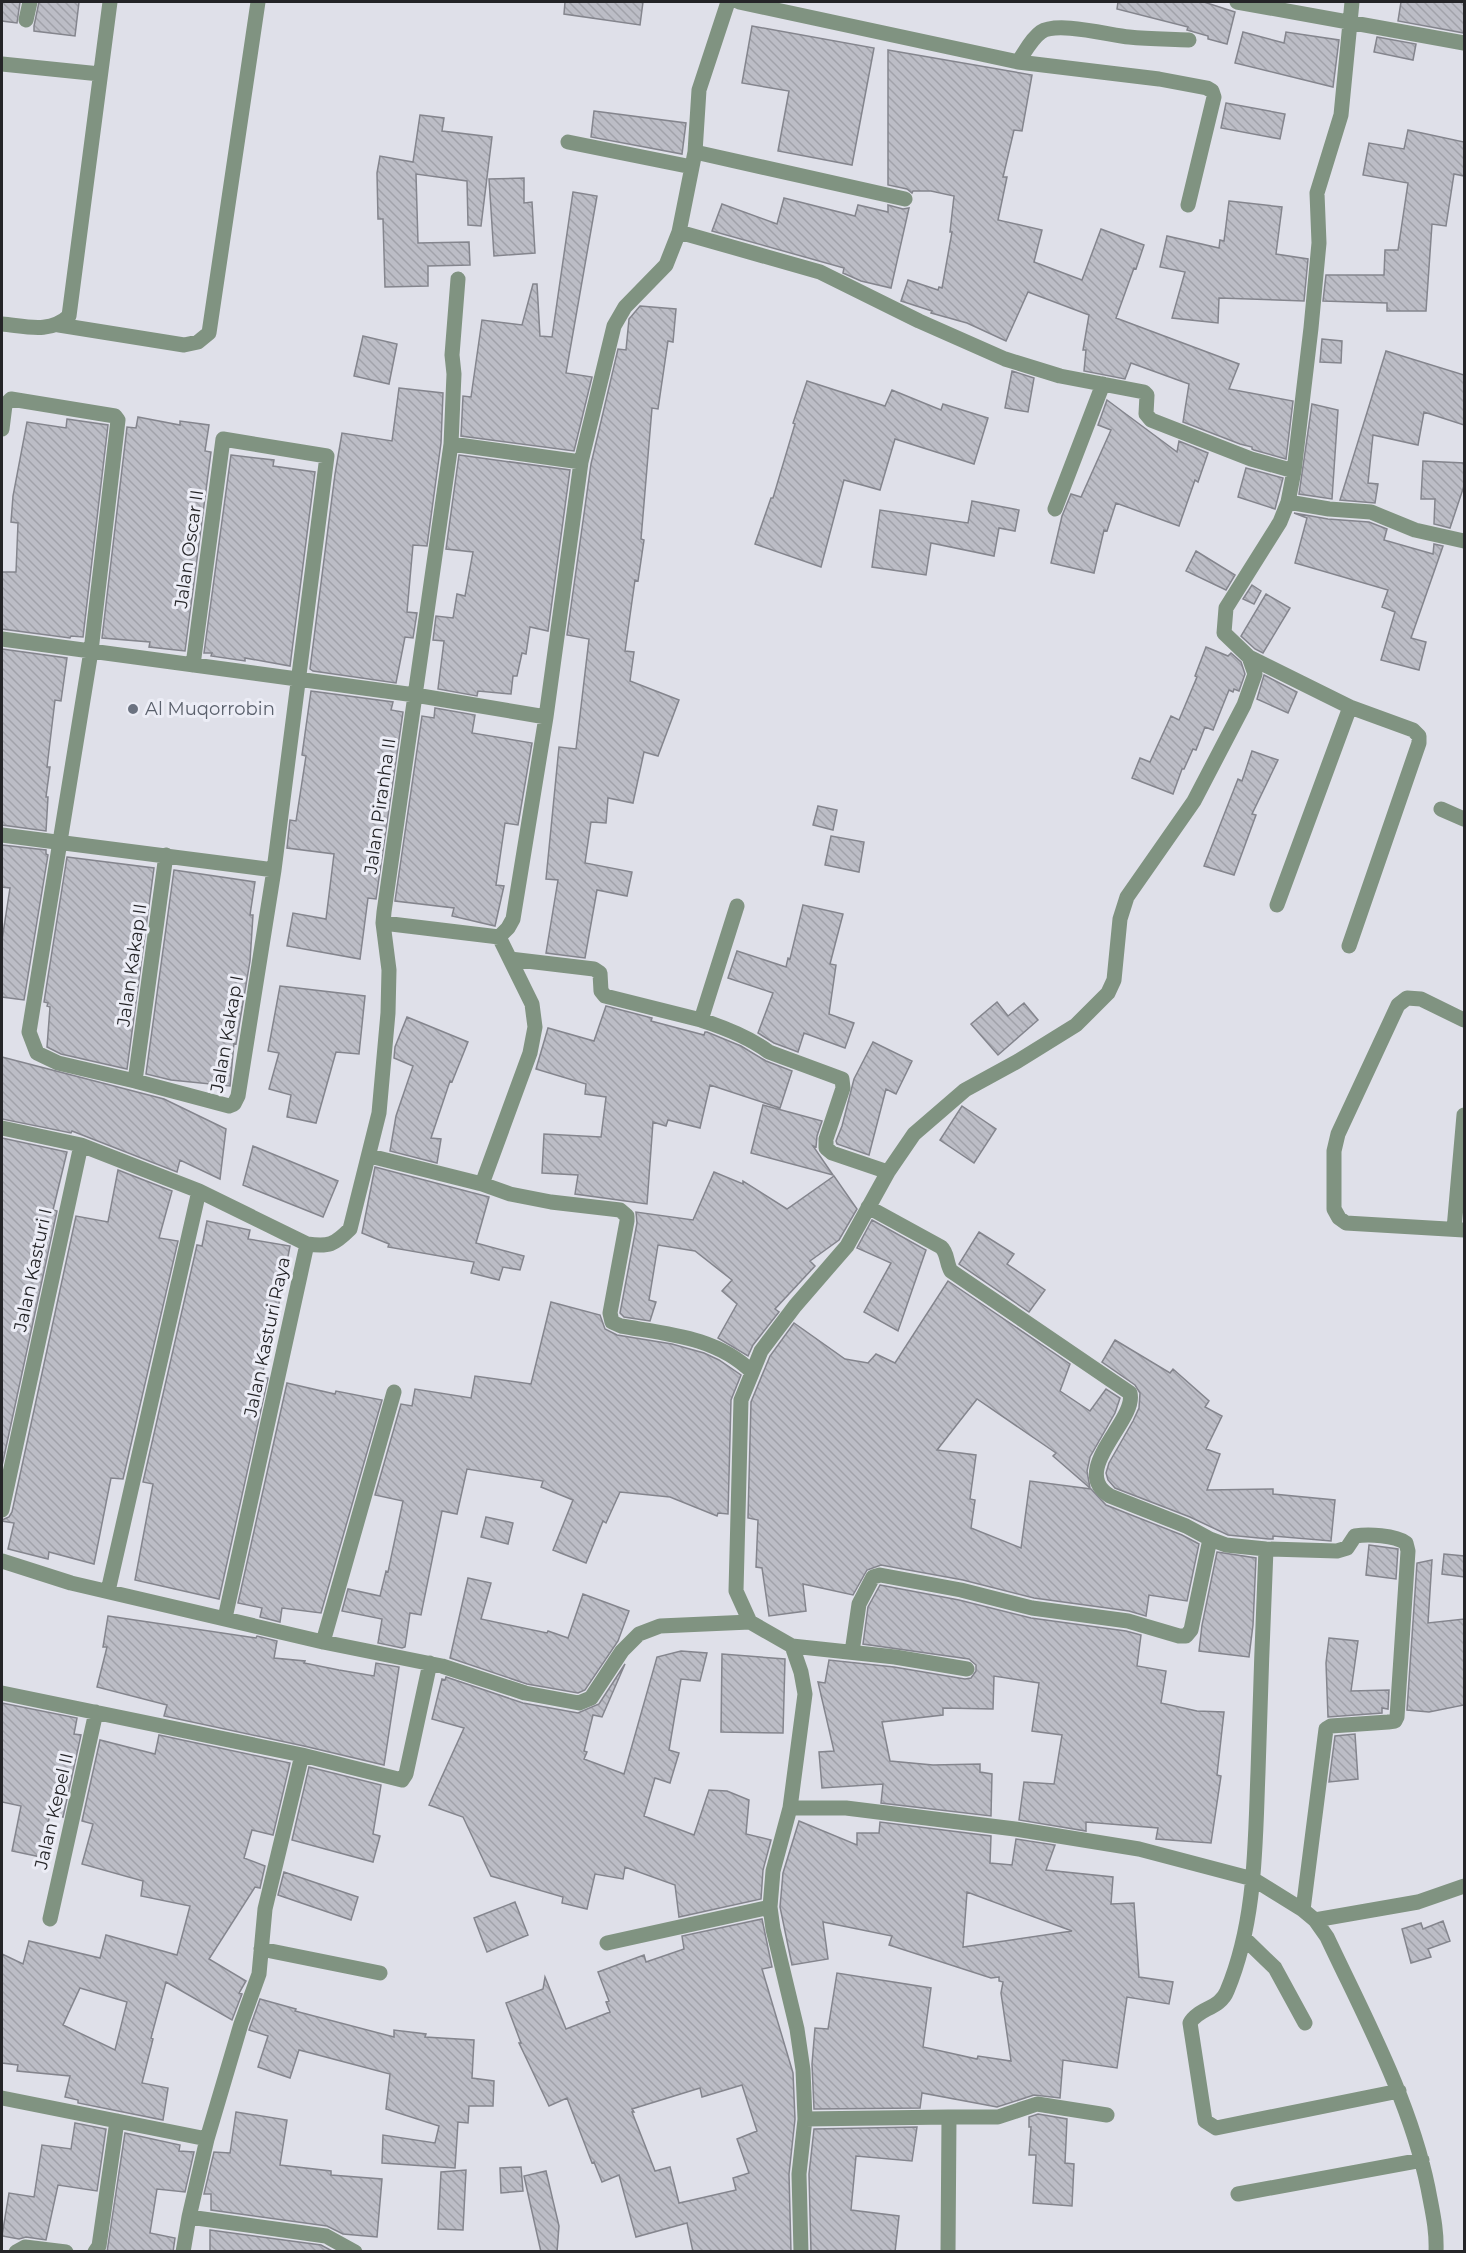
<svg xmlns="http://www.w3.org/2000/svg" width="1466" height="2253" font-family="Montserrat,sans-serif">
<style>
.building{fill:url(#building-back-hatch);stroke:#84858d;stroke-width:1.5;fill-rule:evenodd}
.lines{fill:none;stroke-linecap:round;stroke-linejoin:round}
.minor{stroke:#809381;stroke-width:15}
.worship-dot{fill:#6b7280;stroke:#ecedf6;stroke-width:2}
.labels{text-anchor:middle;dominant-baseline:central;stroke-width:6;stroke-linejoin:round;paint-order:stroke}
.street-label{font-size:18px;fill:#242427;stroke:#ecedf6}
.worship-label{font-size:18px;fill:#5b616d;stroke:#ecedf6;text-anchor:start}
</style>
<defs>
<pattern id="building-back-hatch" width="6" height="6" patternUnits="userSpaceOnUse" patternTransform="scale(1.5)"><rect width="6" height="6" fill="#bcbdc6"/><path d="M-1 5l2 2M0 0l6 6M5-1l2 2" fill="none" stroke="#a1a2aa"/></pattern>
</defs>
<rect width="100%" height="100%" fill="#dfe0e9"/>
<path class="building" d="M2 2H20L17 23 2 21Z
M39 2H79L75 36 34 31V26Z
M565 2H643L640 25 564 14Z
M1118 2H1204L1235 12 1227 44 1208 39V36L1187 30 1188 27 1117 9Z
M1401 2H1464V33L1398 21Z
M752 26 874 48 852 165 778 151 789 91 742 83Z
M1243 32 1284 43 1286 32 1339 40 1333 87 1235 63Z
M1377 37 1416 44 1413 60 1374 52Z
M888 50 1032 75 1022 131 1014 130 1003 177H1007L998 220 1042 230 1034 262 1082 280 1101 229 1144 245 1136 269 1134 268 1116 318 1239 364 1229 389 1293 401 1286 459 1254 450 1252 449V447L1240 444 1183 422 1189 384 1131 363 1125 379 1084 371 1086 350H1083L1089 315 1028 292 1006 341 967 323 931 313 932 311 901 301 908 280 938 290 939 287 942 288 952 232H950L954 196 931 191H913L912 193 907 189 888 185Z
M1226 103 1285 114 1280 139 1221 128Z
M594 111 686 123 682 154 591 137Z
M420 115 444 118 442 131 492 137 481 226 468 225 467 181 416 174 418 243 469 242 470 265 428 266V286L385 287 383 219H378L377 173 380 156 413 162Z
M1408 130 1464 142V176L1454 174 1446 226 1432 224 1426 311H1387V303L1323 301 1326 275H1384L1385 250H1398L1408 183 1363 175 1369 143 1404 149Z
M524 178V203L532 202 535 253 494 256 489 179Z
M573 192 597 196 566 373 592 377 574 451 461 436 463 396 471 397 482 320 522 325 533 284H537L540 336 552 337Z
M784 198 855 216 858 205 888 212V205L903 209 909 208 891 288 861 281 843 273 844 268 712 231 722 204 777 224Z
M1229 201 1282 207 1276 254 1308 259 1304 301 1219 298 1218 323 1172 318 1185 272 1160 267 1167 236 1219 248 1220 240 1224 241Z
M640 306 676 309 673 342 668 341 658 409 652 408 641 539 644 540 638 581 635 580 625 651 634 652 630 681 679 700 658 756 644 752 633 803 608 798 606 823 591 822 585 863 632 872 627 896 597 890 585 958 546 953 558 880 546 879 559 747 576 749 589 639 567 635 591 464 618 349 626 350 629 319Z
M363 336 397 344 389 384 354 376Z
M1322 339 1342 341 1341 363 1320 362Z
M1386 351 1464 375V425L1424 412 1418 445 1373 435 1368 483 1378 484 1375 503 1340 500Z
M1012 371 1034 378 1028 412 1005 408Z
M807 381 885 406 892 390 941 410 943 404 988 418 974 464 895 439 880 490 844 480 821 567 755 544 771 498H773L795 424 793 423Z
M399 388 443 393 441 443 427 546 413 545 407 612 417 613 413 638 405 637 396 683 313 671 310 669 335 474 342 433 392 441Z
M1107 400 1177 452 1179 441 1208 453 1198 482 1195 480 1179 526 1116 503 1107 531 1104 530 1094 573 1051 563 1062 516 1071 494 1081 497 1111 430 1098 425Z
M1312 404 1338 410 1332 499 1299 494Z
M138 417 180 425V421L209 425 205 451 211 452 185 651 149 647 150 642 102 638 127 427 136 428Z
M67 419 108 425 83 637 71 636 70 638 2 629V572H16L18 523 11 522 13 496 27 422 66 428Z
M231 455 274 460 273 466 315 472 290 666 245 658V661L211 656 212 653H204Z
M459 455 570 470 548 631 530 627 526 654 522 653 517 676H513L511 694 478 691 477 696 438 689 444 641 433 640 436 616 453 618 457 594 465 596 473 552 446 549Z
M1423 461 1464 463V486L1450 528 1434 524 1435 499H1421Z
M1246 468 1283 478 1275 509 1238 497Z
M972 501 1019 510 1015 531 999 528 994 556 931 543 926 575 872 567 880 510 968 523Z
M1294 513 1328 519 1369 522 1387 529 1384 540 1433 554 1434 544 1443 546 1411 638 1426 642 1419 670 1381 660 1395 612 1382 607 1388 590 1295 563 1307 518Z
M1196 551 1235 575 1226 590 1186 571Z
M1252 585 1261 591 1254 604 1243 599Z
M1266 594 1290 608 1263 653 1255 649 1241 636Z
M1206 647 1228 656 1231 653 1241 662 1245 674 1239 691 1234 689 1233 692 1229 690 1213 730 1205 727 1196 750 1193 749 1184 769H1182L1173 794 1132 778 1140 758 1150 762 1171 716 1179 720 1197 677 1195 676Z
M2 649 67 658 61 701 55 700 47 767H50L46 797H48L46 831 2 825Z
M1264 675 1297 692 1288 713 1257 699Z
M311 691 393 702 391 710 403 712 376 899 368 898 360 959 287 946 293 913 326 919 334 854 287 848 290 820 296 821 306 756 302 755Z
M435 708 475 715 472 733 532 743 518 825 505 823 496 885 504 886 495 926 452 916 454 908 395 901 422 716 434 718Z
M1252 751 1278 760 1252 814 1256 815 1234 875 1204 866 1238 779 1242 781Z
M818 806 837 810 833 830 813 825Z
M831 836 864 842 859 872 825 865Z
M2 845 46 850V854L48 855 24 1000 2 997V940L10 888 2 887Z
M67 857 154 868 127 1069 61 1054 47 1047 50 1007 47 1006 48 1003 44 1002Z
M174 870 255 882 250 915H253L250 961 236 1044 234 1043 230 1086 171 1080 146 1074Z
M803 905 843 914 830 964 836 965 829 1014 854 1023 845 1048 804 1033 798 1052 774 1043 758 1033 773 993 728 978 737 951 786 967 788 958 790 959Z
M280 986 365 996 359 1054 336 1052 316 1123 287 1117 291 1095 269 1089 279 1053 268 1051Z
M997 1002 1008 1016 1024 1003 1038 1020 998 1055 971 1024Z
M606 1006 652 1018 651 1021 704 1035 705 1032H707L741 1046 766 1061 792 1071 780 1108 710 1085 700 1128 668 1120 666 1126 653 1122 647 1204 575 1194 578 1175 542 1173 544 1134 601 1137 606 1097 585 1094 586 1084 536 1069 548 1028 594 1041Z
M407 1017 468 1042 452 1082 450 1081 431 1138 441 1139 437 1163 390 1151 396 1116 413 1066 394 1058 395 1047Z
M873 1042 912 1061 896 1094 886 1089 869 1155 837 1144 836 1141 842 1126 854 1079Z
M2 1057 164 1099 226 1129 220 1179 180 1160 177 1172 72 1131 71 1133 2 1119Z
M763 1105 822 1121 817 1136 816 1147 813 1146 833 1175 751 1153Z
M962 1106 996 1129 974 1163 940 1140Z
M2 1138 67 1152 53 1210 57 1211 2 1466Z
M253 1146 338 1181 323 1217 243 1185Z
M375 1167 489 1197 476 1243 524 1256 520 1270 503 1267 499 1280 471 1273 474 1262 388 1247 389 1244 362 1233Z
M118 1170 172 1191 159 1238 178 1241 123 1479 111 1478 94 1564 49 1552 48 1559 8 1549 14 1523 2 1521V1520L9 1517 12 1512 76 1216 108 1222Z
M714 1172 743 1184V1181L787 1209 834 1176 857 1209 839 1240 810 1261 815 1266 775 1309 779 1312 753 1345 748 1356 718 1338 737 1304 722 1291 732 1280 695 1251 658 1245 649 1300 656 1302 650 1321 624 1317 620 1313 637 1223 636 1212 693 1220Z
M872 1220 926 1250 898 1331 864 1312 891 1263 857 1248Z
M207 1221 250 1230 248 1239 290 1246 275 1324 263 1371V1377L268 1378 219 1599 135 1580 153 1484 143 1482 197 1245 202 1246Z
M979 1232 1014 1254 1007 1264 1045 1290 1029 1312 959 1264Z
M948 1281 1070 1364 1060 1391 1090 1411 1106 1389 1120 1398 1115 1413 1090 1457 1087 1471 1090 1488 1053 1456 1056 1453 977 1399 937 1450 976 1455 970 1499 975 1500 971 1528 1021 1548 1030 1481 1091 1489 1106 1505 1182 1535 1199 1544 1187 1601 1149 1595 1146 1616 1129 1611 1034 1598 963 1580 881 1565 867 1570 853 1595 803 1584 806 1611 769 1616 762 1568 756 1567 758 1520 748 1518 751 1402 770 1356 794 1323 845 1359 868 1363 876 1354 895 1363Z
M551 1302 600 1315 605 1329 617 1335 672 1344 704 1353 719 1360 741 1375 731 1400 728 1514 718 1513 717 1516 670 1497 620 1492 606 1523 603 1521 586 1563 553 1550 573 1500 541 1487 543 1481 467 1469 457 1514 442 1511 421 1615 410 1613 405 1647 402 1648 378 1643 382 1619 342 1611 348 1589 380 1596 386 1571 388 1572 403 1501 375 1495 401 1404 412 1406 415 1389 471 1398 475 1376 531 1384Z
M1115 1340 1170 1373 1173 1369 1209 1401 1205 1407 1222 1416 1206 1449 1220 1454 1207 1490 1273 1489V1494L1335 1500 1331 1541 1273 1536V1539H1269L1228 1535 1190 1517 1115 1488 1108 1480 1106 1473 1109 1463 1133 1421 1139 1408 1140 1393 1135 1385 1102 1362Z
M287 1383 335 1394 336 1391 382 1400 321 1613 282 1608 280 1622 260 1617 262 1608 238 1603Z
M486 1517 513 1523 508 1544 481 1537Z
M1369 1545 1398 1549 1396 1579 1366 1575Z
M1217 1552 1256 1558 1253 1625 1249 1657 1199 1651 1202 1625Z
M1444 1554 1464 1556V1577L1442 1574Z
M1432 1560 1428 1623 1464 1619V1705L1429 1712 1407 1710 1417 1563Z
M468 1578 491 1583 481 1619 547 1633 548 1631 568 1638 583 1594 629 1611 618 1641 585 1690 578 1693 527 1684 450 1658Z
M880 1585 959 1600 1031 1618 1126 1631 1141 1635 1137 1666 1166 1671 1161 1703 1197 1711 1224 1712 1217 1775 1221 1776 1211 1843 1156 1839 1158 1828 1086 1822V1831L1019 1820 1024 1782 1054 1784 1062 1735 1032 1731 1039 1683 994 1676 993 1709 943 1708V1715L882 1722 890 1761 933 1765 980 1764V1772L992 1774 991 1816 881 1803 883 1784 822 1788 819 1752 834 1751 818 1682 825 1683 829 1660 894 1667 965 1679 971 1678 976 1671V1665L969 1659 863 1644 868 1607Z
M108 1616 256 1638 257 1636 277 1641 274 1658 305 1661 304 1663 339 1670 374 1676 376 1663 399 1667 384 1765 304 1746 164 1716 167 1705 97 1687 107 1647H103Z
M1329 1638 1358 1641 1351 1691 1389 1690 1388 1709 1382 1708V1713L1328 1717 1326 1663Z
M681 1651 707 1653 700 1681 681 1679 669 1750 679 1753 670 1783 655 1778 644 1816 694 1835 709 1790 727 1791 749 1800 746 1834 771 1840 763 1870 761 1899 679 1917 675 1885 625 1867 623 1879 595 1874 587 1909 562 1903 563 1897 491 1876 463 1817 429 1805 464 1728 432 1719 442 1679 445 1680 446 1677 523 1703 578 1713 599 1704 625 1664 602 1717 593 1715 584 1751 587 1752 584 1759 624 1774 657 1657Z
M722 1654 785 1659 783 1733 721 1732Z
M2 1703 77 1718 74 1734 81 1735 63 1817 50 1814 41 1857 12 1851 21 1806 2 1802Z
M1355 1734 1358 1779 1329 1782 1335 1736Z
M159 1735 290 1763 273 1835 252 1830 244 1858 265 1866 260 1888 255 1887 209 1959 246 1981 239 1993 242 1994 232 2020 166 1982 151 2038 153 2039 142 2083 168 2088 163 2120 78 2103V2100L65 2097 70 2076 17 2071 18 2065 2 2063V1954L23 1964 29 1941 100 1958 106 1935 177 1955 190 1906 141 1896 143 1881 82 1864 93 1824 82 1821 100 1740 155 1754ZM80 1988 127 2002 115 2050 63 2025Z
M309 1767 381 1785 373 1834 380 1836 373 1862 292 1840Z
M799 1821 857 1845V1833H879L880 1822 991 1836 990 1863 1012 1865 1016 1839 1055 1845 1046 1870 1113 1877 1111 1904 1134 1903 1139 1977 1173 1982 1169 2004 1127 1997 1117 2068 1063 2060 1060 2098 1034 2095 997 2107 922 2093 920 2108 814 2109 812 2064 815 2028 828 2029 837 1973 931 1988 923 2047 977 2059 978 2056 1011 2061 1001 1993 1003 1982 999 1981V1977L991 1978 889 1945 892 1936 823 1922 828 1959 792 1965 780 1907 783 1873ZM967 1892 1072 1931 963 1947Z
M284 1872 358 1897 351 1920 278 1895Z
M515 1902 528 1935 487 1952 474 1918Z
M762 1919 772 1967 762 1969 793 2073 795 2119 789 2174 791 2252H693L687 2223 636 2237 619 2175 602 2182 594 2162 592 2163 567 2098 549 2106 519 2043H521L506 2003 543 1989 545 1977 566 2029 610 2012 606 2002 609 2001 598 1972 644 1955 646 1962 684 1949 682 1936ZM742 2085 757 2131 737 2139 749 2173 733 2178 736 2190 679 2203 670 2167 655 2171 632 2112H634L632 2109 700 2088 702 2097Z
M1443 1921 1450 1941 1428 1949 1431 1957 1411 1963 1402 1929 1421 1923 1423 1929Z
M260 1999 296 2009 295 2011 394 2037V2030L426 2034 425 2037 474 2040 472 2078 494 2081 493 2106H469L468 2123 458 2122 455 2168 382 2163 383 2135 435 2143 439 2126 386 2109 390 2074 299 2050 290 2078 258 2067 268 2036 249 2030Z
M236 2112 287 2120 280 2165 331 2171V2175L382 2179 377 2237 343 2234 327 2226 211 2210V2194H204L214 2152 230 2153Z
M1038 2114 1067 2119 1065 2163 1074 2164 1072 2206 1033 2203 1036 2155H1029L1031 2127H1029V2117Z
M75 2123 106 2129 97 2191 58 2185 46 2240 26 2237 19 2239 2 2236 9 2193 34 2197 42 2145 71 2149Z
M917 2127 912 2161 856 2156 851 2210 899 2216 895 2252H811L809 2174 814 2129Z
M125 2133 180 2145 179 2151 194 2152 185 2192 157 2189 150 2233 175 2238 173 2252H107Z
M521 2167 523 2191 501 2193 500 2168Z
M466 2170 463 2230 438 2229 441 2172Z
M546 2171 559 2226 557 2252H541L524 2176Z
M210 2230 321 2245 334 2252H210Z"/>
<g class="lines">
<path class="minor" d="M739 2 1018 62 1159 79 1207 88 1212 91 1214 97 1188 205
M1237 2 1464 43
M26 20 30 2
M1018 62C1025 52 1031 39 1041 32 1057 21 1109 35 1129 37 1149 39 1169 39 1189 40
M2 64 100 74
M568 142 692 167
M695 152 905 199
M679 232 820 272 919 321 1005 359 1060 376 1144 392 1147 395 1146 414 1151 420 1251 459 1294 471
M2 324C25 326 50 334 69 316L110 2
M59 325 184 345 198 342 209 333 258 2
M2 429 5 405 11 399 115 416 118 420 91 651 29 1032 37 1053 58 1063 135 1081 229 1106 234 1104 238 1096 274 870 327 456 223 439 193 665
M451 444 581 462
M1288 502 1329 509 1371 512 1415 530 1464 541
M1055 509 1103 384
M2 639 415 695 546 717
M1249 657 1350 707 1277 905
M1441 809 1464 819
M2 835 274 870
M383 923 499 937 508 928 513 919 546 717 581 462 614 326 625 307 666 265 679 232 695 152 699 90 728 2
M1349 946 1419 743V736L1413 730 1350 707
M510 959 594 969 600 973 601 991 605 996 701 1020 737 906
M701 1020C726 1028 749 1037 769 1052L842 1079 843 1088 826 1139V1148L832 1153 888 1172
M1464 1020 1421 999 1407 998 1398 1005 1338 1134 1334 1151V1209L1339 1218 1346 1223 1464 1230
M135 1081 166 855
M2 1128 81 1145 199 1191 307 1244 225 1618
M370 1156 482 1184 510 1194 551 1202 620 1210 627 1216V1221L610 1313 612 1322 621 1326C668 1334 717 1337 752 1372
M482 1184 530 1053 535 1027 532 1004 499 937
M868 1207 941 1247C948 1253 946 1263 951 1271L1130 1393C1137 1421 1068 1470 1110 1496L1186 1526 1210 1539 1226 1545 1266 1549 1337 1551 1347 1548 1355 1536C1368 1534 1395 1535 1406 1543L1408 1551 1397 1717 1395 1721 1388 1722 1331 1726 1326 1729 1303 1910
M1454 1229 1464 1115
M307 1244C329 1247 334 1245 350 1229L379 1113 388 1013 389 970 383 923 384 912 451 444 454 374 452 355 458 279
M2 1510 81 1145
M1266 1549C1263 1623 1260 1698 1258 1772 1255 1846 1256 1922 1227 1991 1220 2009 1198 2008 1190 2023L1205 2121 1216 2128 1399 2091
M2 1561 71 1583 323 1642 442 1666 525 1693 579 1703 591 1698 622 1651 639 1634 660 1626 750 1622 792 1646 801 1672 805 1694 790 1808 773 1871 770 1907 773 1929 797 2029 803 2070 805 2119 799 2174 801 2252
M108 1591 199 1191
M750 1622 736 1591 741 1400 761 1351 795 1306 847 1246 888 1172 914 1134 965 1090 1018 1061 1076 1025 1108 993 1114 980 1120 919 1127 897 1194 801 1244 705 1255 674 1249 657 1224 633 1226 608 1280 522 1288 502 1294 471 1311 328 1319 243 1317 193 1341 115 1352 2
M323 1642 394 1392
M792 1646 895 1657 967 1669
M852 1652 859 1604 873 1577 880 1575 961 1590 1032 1608 1128 1621 1179 1636H1186L1191 1630 1210 1539
M2 1693 302 1755 402 1780 406 1774 430 1663
M790 1808H846L1015 1829 1139 1849 1253 1879 1303 1910 1315 1920 1327 1937C1365 2018 1410 2100 1428 2188 1432 2210 1437 2229 1436 2252
M50 1919 96 1712
M1315 1920 1418 1902 1464 1886
M1244 1938 1275 1968 1305 2023
M607 1943 770 1907
M261 1949 380 1973
M2 2098 207 2139
M949 2117H998L1037 2104 1107 2115
M805 2119 949 2117 948 2252
M1238 2194 1422 2160
M189 2217 326 2236 355 2252
M16 2252 25 2247 66 2252
M95 2252 99 2246 117 2121
M183 2252 189 2217 207 2139 241 2024 259 1974 265 1909 302 1755"/>
</g>
<circle class="worship-dot" cx="133" cy="709" r="6"/>
<g class="labels">
<g class="street-label">
<text transform="translate(189 549) rotate(-82)">Jalan Oscar II</text>
<text transform="translate(380 806) rotate(-82)">Jalan Piranha II</text>
<text transform="translate(132 965) rotate(-82)">Jalan Kakap II</text>
<text transform="translate(227 1034) rotate(-80)">Jalan Kakap I</text>
<text transform="translate(33 1270) rotate(-78)">Jalan Kasturi I</text>
<text transform="translate(267 1337) rotate(-78)">Jalan Kasturi Raya</text>
<text transform="translate(54 1811) rotate(-77)">Jalan Kepel II</text>
</g>
<g class="worship-label">
<text x="145" y="709">Al Muqorrobin</text>
</g>
</g>
<rect width="1466" height="2253" fill="none" stroke="#242427" stroke-width="6"/>
</svg>
